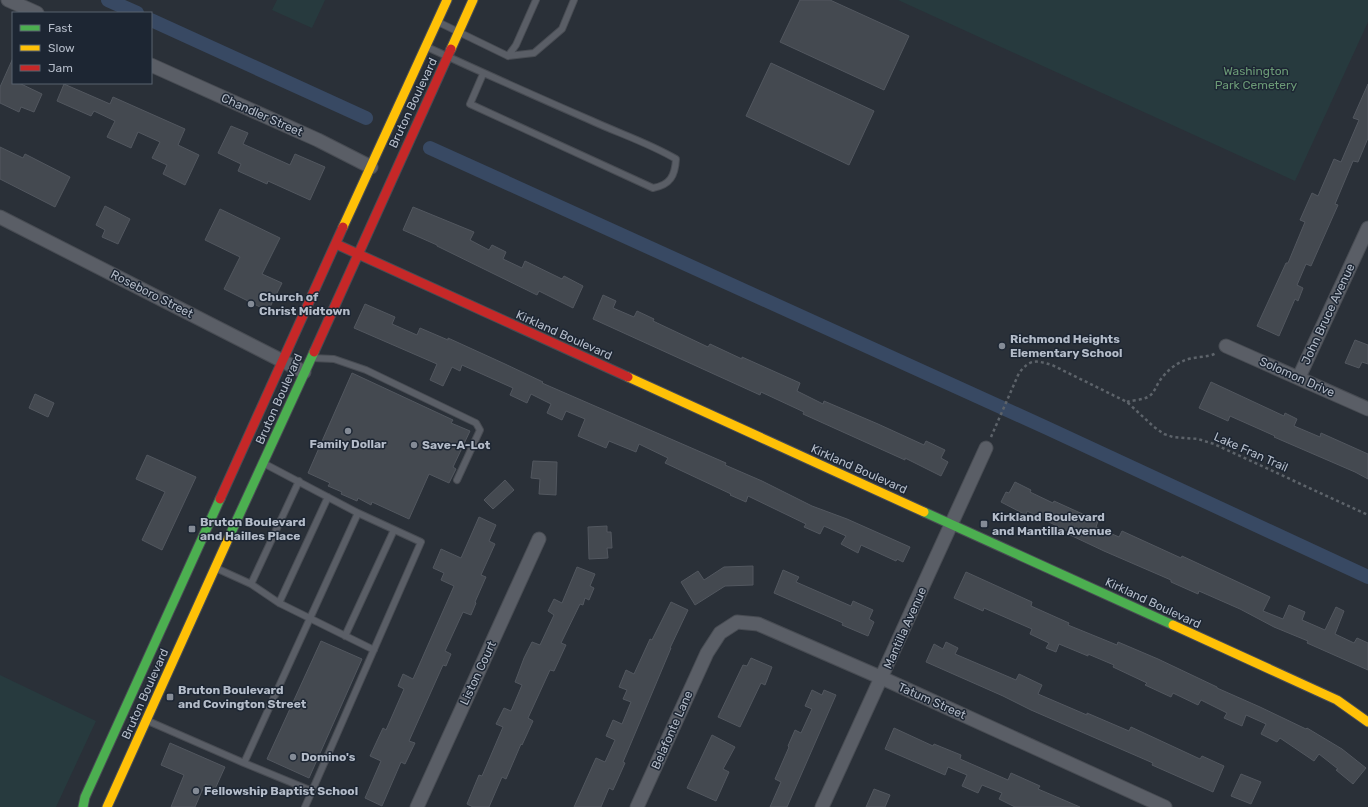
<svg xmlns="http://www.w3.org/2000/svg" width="1368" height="807" font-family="Rubik,sans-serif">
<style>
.green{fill:#273a3e}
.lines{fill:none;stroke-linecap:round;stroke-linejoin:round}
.canal{stroke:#384963;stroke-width:14}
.building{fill:#444950;stroke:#52575f}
.lane-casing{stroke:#484c53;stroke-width:8}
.street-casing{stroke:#484c53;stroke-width:15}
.fast-casing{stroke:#484c53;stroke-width:11}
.slow-casing{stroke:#484c53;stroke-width:11}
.jam-casing{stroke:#484c53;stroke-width:11}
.path{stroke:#5d636a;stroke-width:2.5;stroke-dasharray:3 3;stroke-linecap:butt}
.lane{stroke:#5a5e66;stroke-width:6}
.street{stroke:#5a5e66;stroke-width:13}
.fast{stroke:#4caf50;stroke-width:9}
.slow{stroke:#ffc107;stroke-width:9}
.jam{stroke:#c62828;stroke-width:9}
.poi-dot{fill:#848b96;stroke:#1d2633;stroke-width:1.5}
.labels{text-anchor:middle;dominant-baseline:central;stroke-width:3;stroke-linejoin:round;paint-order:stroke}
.park-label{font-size:12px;fill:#6b9a76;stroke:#1d2633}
.street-label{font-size:12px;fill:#b4bcc9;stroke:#1d2633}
.poi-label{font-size:12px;font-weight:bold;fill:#b4bcc9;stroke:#1d2633;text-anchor:start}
</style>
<rect width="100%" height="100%" fill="#2a3038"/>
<path class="green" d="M277 0H325L312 28 272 10Z
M898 0H1368V22L1295 181Z
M0 675 96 721 56 807H0Z"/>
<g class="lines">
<path class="canal" d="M108 0 137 13
M151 20 366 118
M430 148 1047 428 1368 577"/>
</g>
<path class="building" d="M800 0H830L909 36 884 90 780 42Z
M13 58V83H19L42 94 34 112 21 107 19 112 0 103V87Z
M771 63 874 111 849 165 746 116Z
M64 84 110 104 113 97 185 129 178 145 199 155 185 185 163 174 167 165 152 158 160 142 138 132 131 148 107 137 115 121 94 111 91 116 57 101Z
M1368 84V138L1358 162 1353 161 1335 204 1338 205 1311 266 1306 264 1297 285 1303 288 1298 301 1295 299 1279 336 1257 326 1286 263H1288L1305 222 1300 220 1312 193 1318 196 1334 159 1341 162 1359 120 1353 118Z
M231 126 248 133 243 144 290 165 295 154 325 167 310 200 268 181 267 184 238 171 241 164 218 153Z
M0 147 23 158 25 154 70 177 55 207 0 179Z
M105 206 130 219 118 244 102 237 105 230 96 225Z
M413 207 474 232 470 240 489 250 492 245 506 252 503 259 522 268 525 261 562 279 564 276 583 286 573 308 539 291 537 295 437 246V245L403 230Z
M220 209 280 238 262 274 282 283 268 311 224 289 240 257 205 240Z
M603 295 616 301 613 308 634 317 637 311 654 319 653 321 708 347 710 344 742 359V357L800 383 797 391 823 404 824 401 878 424 924 445 926 441 945 450 941 458 948 462 941 476 905 458V460L803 414 804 412 761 392 760 395 593 319Z
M365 304 395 317 392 324 417 335 420 328 448 340V338L505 364 543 382 542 383 726 463 725 465 762 481 812 506 847 519 910 547 903 562 897 559 896 561 861 545 858 553 841 544 846 536 824 526 820 534 804 527 806 524 748 496 746 502 730 495 731 494 665 463 668 458 639 444 636 452 609 441 606 448 578 436 585 419 566 411 562 420 547 413 551 404 531 394 527 403 510 395 513 388 462 365 460 371 452 367 443 386 430 380 437 364 354 328Z
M1355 340 1368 345V364L1362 362 1359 368 1345 363Z
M352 373 453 420 451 423 470 431 453 467 456 469 449 483 429 474 409 519 372 502 371 505 358 498 357 501 341 494 342 492 328 486 330 483 308 473Z
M1211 382 1284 416 1285 413 1297 419 1294 426 1320 437 1321 433 1368 454V479L1355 472 1274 437 1275 436 1230 416 1228 421 1199 408Z
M35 394 54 403 48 417 29 408Z
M147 455 196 477 162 550 142 540 165 492 136 479Z
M533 461 557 462 556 495 539 494 540 479 531 478Z
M505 480 514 490 493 509 484 500Z
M1015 482 1031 490 1030 492 1053 503 1054 501 1098 521 1096 527 1119 537 1122 531 1181 558 1182 556 1270 597 1263 611 1283 619 1289 605 1305 612 1302 620 1325 630 1336 607 1344 611 1335 634 1354 643 1357 638 1368 643V670L1307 643 1308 641 1274 627 1240 609 1199 591 1198 594 1171 582V580L1104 551 1068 534 1069 532 1027 511 1026 515 1001 502 1006 492 1009 493Z
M479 517 496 525 489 541 495 544 481 575 486 577 475 602 476 603 471 615 463 612 445 651 451 654 446 666 443 665 409 741 415 743 405 764 401 762 382 806 365 798 381 761 370 756 383 728 386 730 404 689 398 686 403 674 413 679 454 586 441 580 444 573 433 568 441 549 461 558Z
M607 526V532H611L612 548H607L608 558 589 559 588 527Z
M753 566V585L725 586 695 605 681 582 698 571 704 580 724 567Z
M577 567 595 574 590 586 594 588 589 600 585 598 583 605 580 604 561 643 566 645 554 671 550 670 528 718 533 721 522 745 521 744 506 779 502 777 489 807H473L467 804 479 775 482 776 503 727 496 724 504 708 511 711 522 685 515 682 524 658 532 642 540 645 554 615 548 611 554 599 562 603Z
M783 570 799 577 796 582 851 606 853 601 873 610 869 619 874 622 868 636 842 625 843 623 774 593Z
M966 572 1032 602 1031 606 1069 623 1068 625 1117 645 1118 642 1158 659 1217 687V688L1260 707 1306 729 1307 728 1342 749 1366 768 1353 784 1336 770 1338 769 1319 754 1314 761 1280 738 1277 742 1261 734 1266 724 1246 715 1242 726 1224 718 1227 713 1201 700 1198 705 1173 693 1171 697 1145 685 1147 683 1113 667 1114 665 1088 654V656L1059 644 1056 652 1046 648 1049 643 1030 634 1032 629 984 608 983 611 954 598Z
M671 602 688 610 670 648H671L623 762 625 763 613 790 609 788 601 807H574L596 758 605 762 615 740 606 736 613 720 622 724 631 702 623 699 627 690 619 687 626 670 634 674 650 639 652 640Z
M321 641 362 659 309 778 267 759Z
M946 642 958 648 955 654 1016 680 1019 674 1042 685 1038 694 1087 715V713L1129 731 1131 727 1200 759 1202 756 1224 766 1213 792 1152 765 1153 763 1031 710 1003 696 926 662 934 644 943 649Z
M751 658 772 667 765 685 761 683 740 727 718 717 743 665 747 666Z
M812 690 822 695 824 690 836 695 787 807H770L781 782 775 779 789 747 788 746 795 730 801 733 812 709 805 706Z
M894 728 933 746 934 744 961 755 960 759 1008 780 1011 773 1040 786 1038 789 1080 807H1015L999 799 1002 793 982 785 978 793 962 786 967 775 948 767 945 775 885 749Z
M712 735 735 747 723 769 729 772 716 801 687 788Z
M170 743 225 767 215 789 205 784 195 807H171L184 775 161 765Z
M1241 774 1261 782 1251 804 1231 796Z
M874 789 890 795 885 807H866Z"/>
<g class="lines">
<defs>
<path id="lane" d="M438 22 508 56 534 53 562 29 574 0
M427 47C481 72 535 96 590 120 618 133 649 143 676 159 675 176 670 185 653 188L470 104 483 74
M508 56 516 45 536 0
M312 358 334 359 366 370 476 423 480 430 457 480
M218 569 251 584 279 603 374 650
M251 584 299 481
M279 603 328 497
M345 636 394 530
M148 721 244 763 358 513 265 464
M244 763 312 791
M305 807 421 542 358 513"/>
<path id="street" d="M8 0 37 13
M151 65 318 140 371 167
M0 217 304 372
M1226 346 1368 409
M1299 377 1368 228
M417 807 539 539
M637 807 707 653 720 633 737 622 758 624 882 678 1165 807
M822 807 986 448"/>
<path id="fast" d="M924 512 1173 625
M229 537 314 352
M83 807 85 797 220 499"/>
<path id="slow" d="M451 49 473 0
M343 227 447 0
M628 377 924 512
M1173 625 1337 700 1368 722
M107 807 229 537"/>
<path id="jam" d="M336 244 628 377
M314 352 451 49
M220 499 343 227"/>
</defs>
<use href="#lane" class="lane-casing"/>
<use href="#street" class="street-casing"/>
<use href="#fast" class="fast-casing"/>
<use href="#slow" class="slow-casing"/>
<use href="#jam" class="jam-casing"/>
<path class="path" d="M1127 402C1133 400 1142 400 1148 397 1155 393 1156 385 1161 379 1166 372 1175 364 1183 361 1193 356 1209 358 1216 353
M991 437 1019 373C1030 359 1035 360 1052 365L1127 402 1154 427 1164 434 1173 437 1198 439 1214 444 1368 515"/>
<use href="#lane" class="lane"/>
<use href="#street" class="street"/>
<use href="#fast" class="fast"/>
<use href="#slow" class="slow"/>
<use href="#jam" class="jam"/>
</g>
<g class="poi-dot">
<circle cx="251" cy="304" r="4"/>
<circle cx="1002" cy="346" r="4"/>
<circle cx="348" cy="431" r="4"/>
<circle cx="414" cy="445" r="4"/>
<rect x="980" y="520" width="8" height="8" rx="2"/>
<rect x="188" y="525" width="8" height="8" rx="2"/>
<rect x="166" y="693" width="8" height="8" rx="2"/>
<circle cx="293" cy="757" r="4"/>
<circle cx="196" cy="791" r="4"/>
</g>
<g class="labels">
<g class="park-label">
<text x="1256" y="71">Washington<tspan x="1256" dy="14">Park Cemetery</tspan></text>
</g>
<g class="street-label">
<text transform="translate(413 103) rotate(-65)">Bruton Boulevard</text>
<text transform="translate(262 115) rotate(24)">Chandler Street</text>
<text transform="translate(152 294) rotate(27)">Roseboro Street</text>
<text transform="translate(1328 314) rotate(-65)">John Bruce Avenue</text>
<text transform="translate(564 335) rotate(24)">Kirkland Boulevard</text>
<text transform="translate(1297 377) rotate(24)">Solomon Drive</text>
<text transform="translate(279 399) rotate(-66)">Bruton Boulevard</text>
<text transform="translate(1251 452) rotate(24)">Lake Fran Trail</text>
<text transform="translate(859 469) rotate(24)">Kirkland Boulevard</text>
<text transform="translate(1153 603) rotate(25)">Kirkland Boulevard</text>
<text transform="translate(905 628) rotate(-66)">Mantilla Avenue</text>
<text transform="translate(478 673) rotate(-65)">Liston Court</text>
<text transform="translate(145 694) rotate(-66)">Bruton Boulevard</text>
<text transform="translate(932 701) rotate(24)">Tatum Street</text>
<text transform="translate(672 730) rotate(-66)">Belafonte Lane</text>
</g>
<g class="poi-label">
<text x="259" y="297">Church of<tspan x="259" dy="14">Christ Midtown</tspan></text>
<text x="1010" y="339">Richmond Heights<tspan x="1010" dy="14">Elementary School</tspan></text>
<text x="348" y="444" text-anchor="middle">Family Dollar</text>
<text x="422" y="445">Save-A-Lot</text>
<text x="992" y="517">Kirkland Boulevard<tspan x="992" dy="14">and Mantilla Avenue</tspan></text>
<text x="200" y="522">Bruton Boulevard<tspan x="200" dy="14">and Hailles Place</tspan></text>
<text x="178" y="690">Bruton Boulevard<tspan x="178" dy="14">and Covington Street</tspan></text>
<text x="301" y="757">Domino's</text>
<text x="204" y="791">Fellowship Baptist School</text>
</g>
</g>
<rect x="12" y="12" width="140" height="72" fill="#1d2633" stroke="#59626f"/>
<rect x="20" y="25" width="20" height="6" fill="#4caf50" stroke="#59626f"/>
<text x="48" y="32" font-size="12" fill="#b4bcc9">Fast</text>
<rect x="20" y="45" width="20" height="6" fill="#ffc107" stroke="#59626f"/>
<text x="48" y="52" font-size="12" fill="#b4bcc9">Slow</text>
<rect x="20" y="65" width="20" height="6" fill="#c62828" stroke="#59626f"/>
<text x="48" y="72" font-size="12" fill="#b4bcc9">Jam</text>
</svg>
